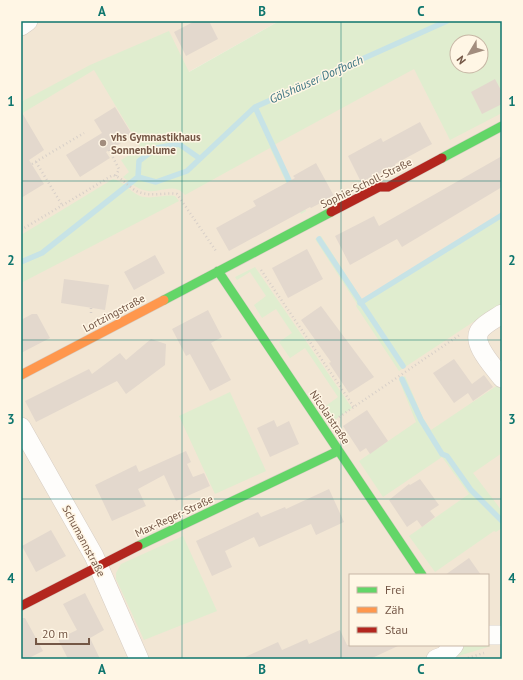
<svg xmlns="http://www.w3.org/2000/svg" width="523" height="680" font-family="'PT Sans',sans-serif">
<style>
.residential{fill:#f2e6d4;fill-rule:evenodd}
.green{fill:#e0edcf;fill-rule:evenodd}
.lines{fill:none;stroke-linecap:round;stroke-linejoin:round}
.stream{stroke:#c7e3e6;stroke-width:5.5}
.building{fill:#e3d8cd}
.street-casing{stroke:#d7cdc3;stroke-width:20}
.fast-casing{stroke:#d6ccc2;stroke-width:10}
.slow-casing{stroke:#d6ccc2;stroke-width:10}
.jam-casing{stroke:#d6ccc2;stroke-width:10}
.path{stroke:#d7cfc8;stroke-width:2.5;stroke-dasharray:1 3;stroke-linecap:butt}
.street{stroke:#fefdfb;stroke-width:19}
.fast{stroke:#63d668;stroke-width:9}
.slow{stroke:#ff974d;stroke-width:9}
.jam{stroke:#b3261e;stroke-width:9}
.grid{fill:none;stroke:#0f766e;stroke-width:1;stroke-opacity:0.55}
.poi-dot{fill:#a28d7e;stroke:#fff6e5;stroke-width:1.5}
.labels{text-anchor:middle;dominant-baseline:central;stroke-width:3;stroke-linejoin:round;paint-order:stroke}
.poi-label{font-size:11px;font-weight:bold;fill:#745746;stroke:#fff6e5;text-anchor:start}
.street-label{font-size:11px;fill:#745746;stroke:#fff6e5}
.water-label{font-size:12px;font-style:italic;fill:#3c7482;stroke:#fff6e5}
.neatline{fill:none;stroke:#0f766e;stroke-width:1.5}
.grid-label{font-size:13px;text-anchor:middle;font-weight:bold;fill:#0f766e}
</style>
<rect width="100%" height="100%" fill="#f6f0e5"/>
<path class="residential" d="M21 21H279L139 100 457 45V66H481V42L502 21V659H21ZM350 575H488V645H350Z"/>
<path class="green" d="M279 21H502V113L450 140 414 69 274 145 306 211 301 214 270 148 185 195C174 182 161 193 148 191 138 190 131 183 123 177L129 172 121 160 141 148 94 70 21 114V102L90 65 169 31 189 72ZM457 42H481V66H457Z
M113 179C124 181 130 192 140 196 151 200 164 194 175 196L179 201 21 283V235Z
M502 215V303L399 371 356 306 357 304 315 239 321 236 363 301Z
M255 267 352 408 333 421 323 408 338 397 305 348 290 358 279 342 292 333 276 309 262 318 254 305 266 296 250 272 237 280 235 277Z
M405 376 423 418 431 430 498 385 502 390V453L473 473 502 511V528L496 532 494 531 435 572 409 536 469 494 442 457 383 497 359 461 416 422 399 380Z
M230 392 266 471 215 494 179 416Z
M183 536 217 611 144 640 116 579V573L121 564Z
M464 645 491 646 452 658Z"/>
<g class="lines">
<path class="stream" d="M255 107 292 187
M138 177 139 161 156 148 179 144 199 158
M319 239 403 366
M21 262 42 253 138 177 156 182 187 171 255 107 447 21
M360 303 502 215
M402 379 421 420 442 454 447 456 471 490 502 521"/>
</g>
<path class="building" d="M195 21H209L218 39 186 56 174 32Z
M495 79 502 92V104L482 114 471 92Z
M115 107 133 136 106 152 110 158 80 177 66 155 102 133 94 120Z
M21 111 44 150 29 160 44 184 21 198Z
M420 122 432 144 395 164 396 166 361 182 348 156 381 138 383 142Z
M502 156V187L402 247 397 239 350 265 335 236 374 216 379 226Z
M316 163 334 196 311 208 310 207 229 251 216 228 256 206 253 201 295 178 293 176Z
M307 249 323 279 288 298 272 268Z
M155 255 165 273 134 290 124 272Z
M64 279 109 285 105 310 61 303Z
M321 306 374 377 349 393 329 363 331 362 301 320Z
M208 310 222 337 211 343 231 380 210 391 190 354 186 356 172 329Z
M32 314H37L50 338 21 353V320Z
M151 339 166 344 165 365 126 394 117 381 36 422 25 401 89 369 92 374 120 353 126 360Z
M454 359 472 384 484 375 493 387 473 401 468 393 454 403 433 373Z
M367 410 388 441 370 454 366 448 360 452 343 426Z
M274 420 277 427 289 421 299 444 270 457 257 428Z
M186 451 191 462 187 464 193 477 204 473 210 486 176 501 164 475 138 489 146 506 112 521 95 485 136 465 139 472Z
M420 479 439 505 430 511 435 517 422 527 417 520 407 527 389 500 409 484 410 485Z
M329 489 344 522 316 535 311 524 259 547 254 537 225 551 232 567 212 576 196 541 258 512 261 517 285 507 286 509Z
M51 530 66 556 36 572 22 546Z
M469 558 481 575H445Z
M85 593 104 630 90 638 100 659H68L58 639 77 630 63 604Z
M21 618H25L43 651 27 659H21Z
M340 630 347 645H400L370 659H241L278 642 282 650 307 639 309 644Z"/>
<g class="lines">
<defs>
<path id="street" d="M21 26 28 21
M502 314C496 318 486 323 481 329 469 342 494 367 502 378
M21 427 94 556 139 659
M488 635H502
M436 659 444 656 454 645"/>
<path id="fast" d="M442 158 502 126
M218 271 422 575
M164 300 331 212
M138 546 338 451"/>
<path id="slow" d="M21 375 164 300"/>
<path id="jam" d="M331 212 379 187H388L442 158
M21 606 138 546"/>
</defs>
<use href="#street" class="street-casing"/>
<use href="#fast" class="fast-casing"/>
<use href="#slow" class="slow-casing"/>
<use href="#jam" class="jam-casing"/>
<path class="path" d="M109 150 119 169 116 176
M36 162 62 205
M32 164 84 133
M21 230 113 175C124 178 129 189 139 192 151 197 165 192 177 194L216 251
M261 270 354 407
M91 308V315
M339 417 461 334
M468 658 484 653"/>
<use href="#street" class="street"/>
<use href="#fast" class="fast"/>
<use href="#slow" class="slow"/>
<use href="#jam" class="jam"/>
</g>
<path class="grid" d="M182 21V659M341 21V659M21 181H502M21 340H502M21 499H502"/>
<circle class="poi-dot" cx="103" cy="143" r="4"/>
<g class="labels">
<g class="poi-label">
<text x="111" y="137">vhs Gymnastikhaus<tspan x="111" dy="13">Sonnenblume</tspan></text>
</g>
<g class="street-label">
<text transform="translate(366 183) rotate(-26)">Sophie-Scholl-Straße</text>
<text transform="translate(114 313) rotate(-28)">Lortzingstraße</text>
<text transform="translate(330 417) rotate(56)">Nicolaistraße</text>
<text transform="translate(174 516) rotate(-25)">Max-Reger-Straße</text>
<text transform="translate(84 541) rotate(62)">Schumannstraße</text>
</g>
<g class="water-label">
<text transform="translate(316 79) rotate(-24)">Gölshäuser Dorfbach</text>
</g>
</g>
<rect width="523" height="680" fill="none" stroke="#fff6e5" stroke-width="44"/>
<rect x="349" y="574" width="140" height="72" fill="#fff6e5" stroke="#c7b6a5"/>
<rect x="357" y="587" width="20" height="6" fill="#63d668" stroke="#c7b6a5"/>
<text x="385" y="594" font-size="12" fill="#745746">Frei</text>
<rect x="357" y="607" width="20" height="6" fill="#ff974d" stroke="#c7b6a5"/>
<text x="385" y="614" font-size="12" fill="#745746">Zäh</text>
<rect x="357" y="627" width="20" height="6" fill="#b3261e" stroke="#c7b6a5"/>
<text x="385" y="634" font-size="12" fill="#745746">Stau</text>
<g transform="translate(469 54) rotate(232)"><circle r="19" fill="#fff6e5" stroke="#c7b6a5"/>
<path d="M0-3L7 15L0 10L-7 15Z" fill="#a28d7e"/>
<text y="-6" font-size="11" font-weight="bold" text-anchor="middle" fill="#745746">N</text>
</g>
<path d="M36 638v6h53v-6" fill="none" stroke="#745746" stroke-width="2"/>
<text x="42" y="638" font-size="12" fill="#745746" stroke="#fff6e5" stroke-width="3" paint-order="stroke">20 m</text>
<rect x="22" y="22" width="479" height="636" class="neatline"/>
<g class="grid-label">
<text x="102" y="16">A</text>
<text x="262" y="16">B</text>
<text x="421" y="16">C</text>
<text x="11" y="106">1</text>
<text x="512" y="106">1</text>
<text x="11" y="265">2</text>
<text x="512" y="265">2</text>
<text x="11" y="424">3</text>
<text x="512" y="424">3</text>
<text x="11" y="583">4</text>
<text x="512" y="583">4</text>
<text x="102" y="674">A</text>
<text x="262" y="674">B</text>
<text x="421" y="674">C</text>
</g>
</svg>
